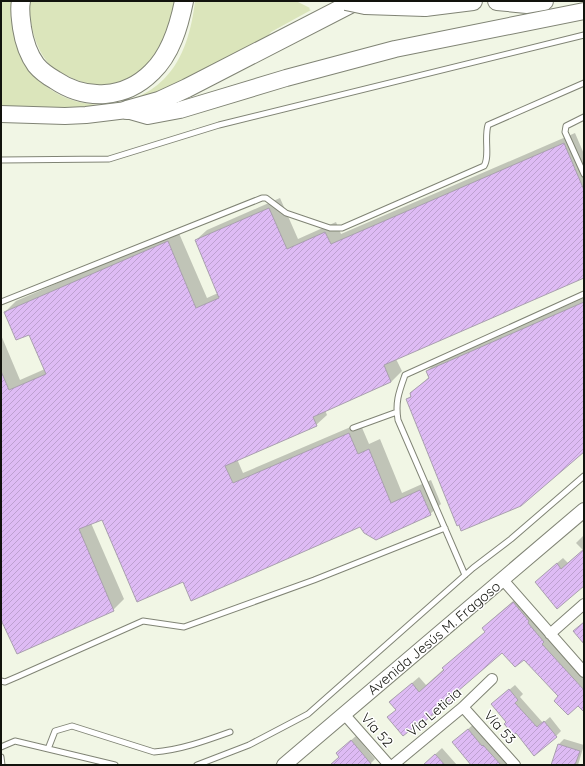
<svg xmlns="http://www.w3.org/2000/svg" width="585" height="766" font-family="Quicksand,sans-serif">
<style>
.grass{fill:#dbe5bb}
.shadow{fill:#0003}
.building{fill:url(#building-hatch);stroke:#a9a0ae}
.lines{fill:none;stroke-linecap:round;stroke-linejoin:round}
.lane-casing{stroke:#808475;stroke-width:7}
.street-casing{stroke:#808475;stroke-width:12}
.secondary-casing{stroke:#808475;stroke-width:16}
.primary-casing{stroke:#808475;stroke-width:18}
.highway-casing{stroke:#808475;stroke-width:20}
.lane{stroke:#fff;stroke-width:5}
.street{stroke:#fff;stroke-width:10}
.secondary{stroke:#fff;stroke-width:14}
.primary{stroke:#fff;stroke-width:16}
.highway{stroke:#fff;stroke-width:18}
.highway-bridge-casing{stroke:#808475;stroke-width:20;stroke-linecap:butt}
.highway-bridge{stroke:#fff;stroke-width:18}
.labels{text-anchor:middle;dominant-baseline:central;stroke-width:3;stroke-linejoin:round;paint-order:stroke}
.street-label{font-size:14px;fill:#12130d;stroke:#fff}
</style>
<defs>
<pattern id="building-hatch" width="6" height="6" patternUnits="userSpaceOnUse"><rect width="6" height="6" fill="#debbf4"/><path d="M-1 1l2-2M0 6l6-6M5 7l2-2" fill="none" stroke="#bda0d0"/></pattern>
</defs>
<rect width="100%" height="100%" fill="#f1f6e5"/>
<path class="grass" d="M1 1H16C21 20 25 38 30 57 31 62 32 70 35 75 38 81 47 87 53 91 87 113 135 108 164 79 184 59 192 28 195 1H296L310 8 309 9 311 10 271 32 265 40 165 92 113 105 84 108 1 107Z
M30 1H175C172 19 162 53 149 66 146 68 142 70 139 72 116 88 95 89 70 77 66 75 60 73 56 70 37 57 28 23 30 1Z"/>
<path class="shadow" d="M575 133 584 154V277L396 359 402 371 391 382 325 410 327 415 316 425 237 459 243 473 360 423 369 444 380 439 402 493 431 480 441 504 430 514 361 526 184 581 102 518 91 523 124 599 113 610 1 618V335L20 380 45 369 30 334 5 312 16 301 178 231 207 298 218 293 196 240 207 230 280 198 298 239 336 222 341 234Z
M584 298V451L407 399 412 395 411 393 429 377 427 371 435 363Z
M584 535V584L542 576 563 558 568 563 583 550 576 543Z
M520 595 584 675V702L560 696 524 658 502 652 457 690 458 692 451 699 397 710 391 702 398 695 419 677 426 685 486 631 490 621Z
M515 685 523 694 520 697 543 723 550 717 561 731 556 736 507 722 498 699Z
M475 723 512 765H473L460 736Z
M356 736 375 759 369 765H330L340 756 342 748Z
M564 739 584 745 578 765H552L558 745Z
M442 748 457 765H424L428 761Z"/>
<path class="building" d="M564 143 584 190V278L384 365 391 382 313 417 317 426 225 466 233 483 349 433 358 454 369 449 391 503 420 490 431 515 376 540 364 533 360 527 191 601 183 582 137 602 102 520 79 529 114 611 17 654 1 620V371L9 390 46 374 29 335 16 340 4 312 168 241 196 308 219 298 195 240 269 208 287 249 325 232 331 244Z
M584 302V452L521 506 461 531 459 525 457 526 406 399 411 397 410 393 429 378 426 371Z
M584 549V586L557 609 535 582 557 563 561 569Z
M513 602 529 621 528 623 544 642 542 644 584 690V712L578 706 568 715 554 701 558 696 524 660 515 667 502 653 450 698 452 699 435 713 425 721 423 720 403 736 387 717 396 710 389 702 412 683 419 692 444 670 442 668 485 632 482 628Z
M584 622V644L573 631Z
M509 689 518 700 515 703 537 727 544 721 557 737 534 756 516 733 514 735 504 724 506 722 491 704Z
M468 729 482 746 483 745 501 765H471L452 742Z
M351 740 372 765H330L339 757 336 753Z
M558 744 580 751 575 765H551Z
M435 754 445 765H423Z"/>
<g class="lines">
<defs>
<path id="lane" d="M584 117 566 126 565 132 584 174
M1 160 109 159 219 125 584 35
M1 302 262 198H266L286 213 330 228H342L484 166C490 157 484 138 488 125L584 83
M353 428 397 412
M465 575 398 420C395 402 399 392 405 375L584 294
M1 681 5 682 19 676 143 621 184 627 314 580 445 528
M1 747 15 741 115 765
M48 749 55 731 72 726 154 752C180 750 205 741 230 732
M1 757 2 765
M197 765 249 745 308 714 473 568 511 539 584 476"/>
<path id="street" d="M503 580 584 672
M550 634 584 604
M463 707 515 765
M344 714 389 765
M393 765 463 707 492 679"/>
<path id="secondary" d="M284 765 584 510"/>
<path id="primary" d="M1 114 65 116 86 115 127 110 148 116 180 110 286 78 395 49 584 11"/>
<path id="highway" d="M21 1C19 10 21 19 22 28 24 41 28 54 36 65 41 71 48 76 55 80 86 101 125 99 152 72 171 54 179 26 184 1
M497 1 527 4 544 1
M425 7 473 1
M127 110 159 101 187 88 356 1"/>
</defs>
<use href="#lane" class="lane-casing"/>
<use href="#street" class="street-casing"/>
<use href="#secondary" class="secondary-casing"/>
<use href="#primary" class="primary-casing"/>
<use href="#highway" class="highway-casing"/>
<use href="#lane" class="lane"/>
<use href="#street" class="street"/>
<use href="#secondary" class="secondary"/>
<use href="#primary" class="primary"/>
<use href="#highway" class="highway"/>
<defs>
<path id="highway-bridge" d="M346 1 365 5 425 7"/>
</defs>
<use href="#highway-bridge" class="highway-bridge-casing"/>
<use href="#highway-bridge" class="highway-bridge"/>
</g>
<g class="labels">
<g class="street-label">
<text transform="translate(434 638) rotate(-40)">Avenida Jesús M. Fragoso</text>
<text transform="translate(434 712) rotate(-41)">Vía Leticia</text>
<text transform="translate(500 727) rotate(48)">Vía 53</text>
<text transform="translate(377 730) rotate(48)">Vía 52</text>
</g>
</g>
<rect width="585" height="766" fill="none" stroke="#12130d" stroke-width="4"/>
</svg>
